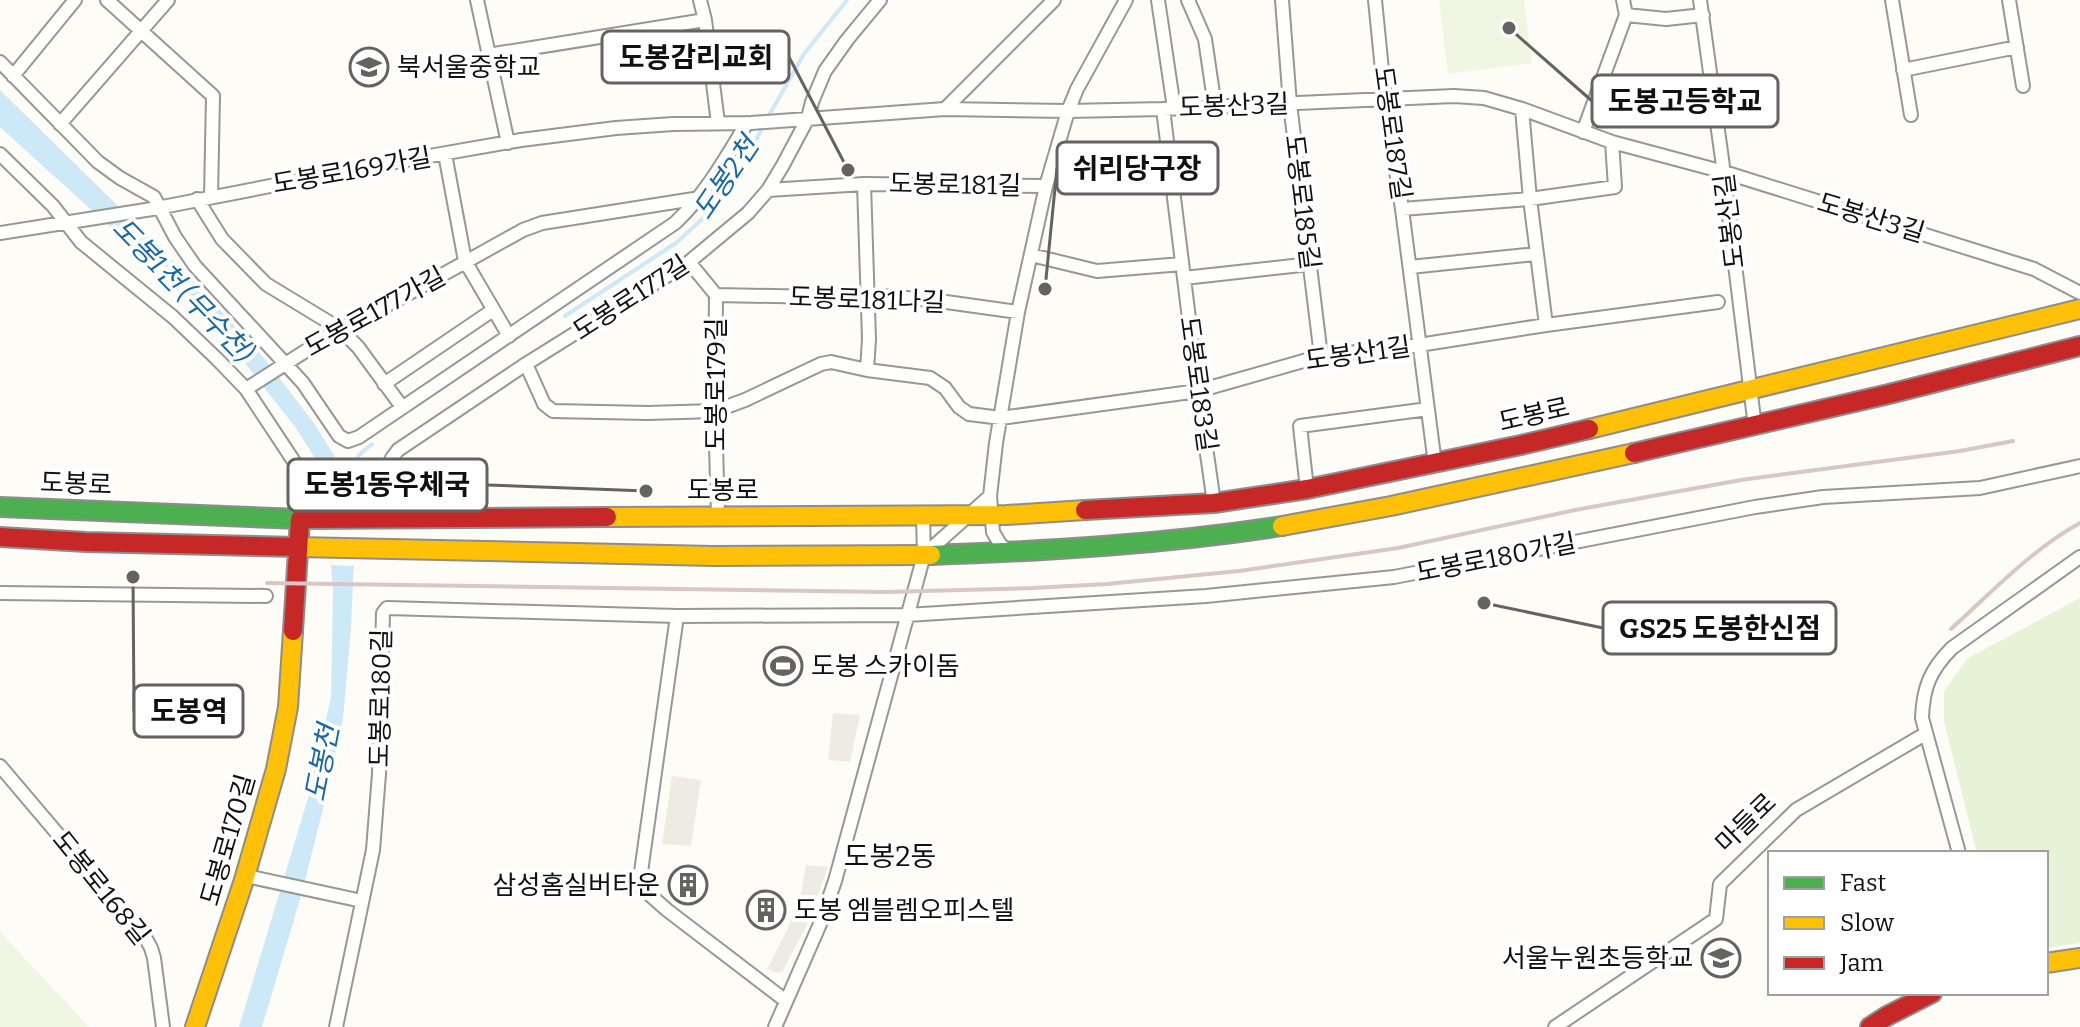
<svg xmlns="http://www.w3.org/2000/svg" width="2080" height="1027" font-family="Bitter,'Noto Sans KR',serif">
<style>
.green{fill:#e7f3d7}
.pitch{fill:#f0f6e1}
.plaza{fill:#edebe2}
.water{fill:#cde8f7}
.pier{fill:#fdfcf7}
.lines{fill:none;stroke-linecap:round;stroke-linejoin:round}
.stream{stroke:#cde8f7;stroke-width:4}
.street-casing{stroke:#979795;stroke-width:16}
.fast-casing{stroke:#8e8d8b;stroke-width:22}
.slow-casing{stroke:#8e8d8b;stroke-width:22}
.jam-casing{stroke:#8e8d8b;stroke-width:22}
.street{stroke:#fffffe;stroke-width:12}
.fast{stroke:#4caf50;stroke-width:18}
.slow{stroke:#ffc107;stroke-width:18}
.jam{stroke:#c62828;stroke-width:18}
.rail{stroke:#d9c6c7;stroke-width:4}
.labels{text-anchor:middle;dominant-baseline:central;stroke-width:8;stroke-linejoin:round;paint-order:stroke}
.poi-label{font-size:26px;fill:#111;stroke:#fff;text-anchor:start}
.street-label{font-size:26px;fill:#111;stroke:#fff}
.water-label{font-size:28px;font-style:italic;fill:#1768a6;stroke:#fff}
.neighbourhood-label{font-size:28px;fill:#111;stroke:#fff}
.leader{fill:none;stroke:#646362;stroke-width:3}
.callout-dot{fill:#646362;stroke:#fff;stroke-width:3}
.callout{fill:#fff;stroke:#646362;stroke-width:3}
.callout-label{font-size:28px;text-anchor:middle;font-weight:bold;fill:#111}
</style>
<rect width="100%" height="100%" fill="#fdfcf7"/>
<path class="green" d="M2080 598V943L2046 948V853H1977L1944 721V691L1968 658Z"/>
<path class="pitch" d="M1439 0H1524L1532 63 1448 74Z
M0 932 89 1027H0Z"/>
<path class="plaza" d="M833 713 860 715 850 762 828 760Z
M672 776 701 780 691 846 662 844Z
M806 865 828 867 805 929 782 972H774L767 969 787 930 801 894Z"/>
<path class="water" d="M0 90 187 274 264 358 314 423 353 486 356 510 351 628 343 719 326 797 301 896 262 1027H239L308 798 331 697 333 591 325 492 318 463 296 428 240 357 215 330 152 265 0 127Z"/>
<path class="pier" d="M321 498H358L360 510 358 566 327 565Z"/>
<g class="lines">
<path class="stream" d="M768 117 804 54 847 0
M565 316 676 243 711 211 732 184 764 125
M345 477 360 454 372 444"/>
<defs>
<path id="street" d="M107 0 213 96 211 197
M477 0 508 143
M700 0 705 20 718 123
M1158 0 1174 108
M1188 0 1205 39 1215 107
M1282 0 1290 104 1321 356
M1375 0 1385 100 1402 209 1435 464
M1700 0 1722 159 1755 427
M1892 0 1911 115
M2009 0 2023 86
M1626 15 1666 19 1703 15
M488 55 705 20
M0 62 98 162 120 178 154 197 175 237 195 266 303 383 339 436 348 441 359 437 675 223C706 194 725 159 747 123
M1903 70 2017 47
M13 76 75 0
M945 109 1054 0
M1163 109 1198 391 1214 503
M1522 109 1530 199 1546 325
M60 124 168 0
M1583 132 1626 15 1623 0
M0 154 53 206 81 242 173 317 217 359 246 389 295 463 299 477 300 519
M445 154 465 261 509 336
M864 184 869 339 867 370
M768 190 864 184 1046 186
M197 199 222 239 266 284 340 329 358 347 402 407
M1402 209 1530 199 1615 187 1612 142
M0 233 152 209 384 164 521 140 616 128 673 124 751 123 945 109 1068 111 1163 109 1454 96 1484 98 1522 109 1612 142 1724 172 2034 269 2080 293
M1031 255 1097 271 1182 264
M689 262 716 295 715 411 718 516
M1410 267 1536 254
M1184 278 1310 264
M716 295 822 297 867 295 932 300 1018 312
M526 364 544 404 553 411 648 413 715 411 745 400 821 364 831 362 867 370 930 378 945 388 959 407 969 414 1001 418 1198 391 1321 356 1419 345 1546 325 1718 302
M384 384 493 310
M246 389 340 329 397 300 523 230 542 223 700 198
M1307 489 1300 426 1428 409
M390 519 388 498 390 463 392 458 398 450 526 364 689 262 748 213 768 190 783 165 808 118 812 102 825 71 847 40 880 0
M1010 553 1000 544 993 532 990 496 996 443 1018 312 1046 186 1068 111 1077 89 1126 0
M924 555 990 496
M0 593 266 596
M677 616 640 879 641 887 667 910 786 1001
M0 766 145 937 151 948 154 958 163 1027
M1959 853 1922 718C1923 688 1930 670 1952 648L2080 557
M246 876 362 901
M336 1027 373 850 379 774 383 613 387 608 677 616 907 615 1206 596 1394 577 1755 507 1823 497 1980 488 2080 466
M775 1027 820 924 835 881 924 555 923 516
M1555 1027 1716 919 1720 884 1796 810 1925 734"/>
<path id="fast" d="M0 507 300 519
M931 555C1048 551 1165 544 1282 526"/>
<path id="slow" d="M1589 429 2080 309
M607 517 1007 515 1085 510
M1282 526 1391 506 1634 453
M297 547 713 556 931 555
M2046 963 2080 958
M195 1027 244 880 276 769 288 707 293 631"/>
<path id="jam" d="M1634 453 1889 394 2080 346
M1085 510 1214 503 1307 489 1521 445 1589 429
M0 537 86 542 297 547
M293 631 300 519 607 517
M1870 1027 1887 1016 1932 993"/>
</defs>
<use href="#street" class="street-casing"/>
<use href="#fast" class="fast-casing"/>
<use href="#slow" class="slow-casing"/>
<use href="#jam" class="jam-casing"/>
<use href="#street" class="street"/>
<use href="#fast" class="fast"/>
<use href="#slow" class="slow"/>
<use href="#jam" class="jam"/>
<path class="rail" d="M267 583 886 592 1032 588 1107 584 1239 571 1398 548 1575 510 1741 480 1960 451 2013 441
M1951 629C1992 592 2031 550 2080 523"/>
</g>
<defs>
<symbol id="school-ring" viewBox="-11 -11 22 22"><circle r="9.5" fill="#fff" stroke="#646362" stroke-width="1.5"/><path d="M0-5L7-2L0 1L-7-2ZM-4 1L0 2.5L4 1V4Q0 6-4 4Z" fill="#646362"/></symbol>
<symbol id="stadium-ring" viewBox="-11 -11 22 22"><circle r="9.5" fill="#fff" stroke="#646362" stroke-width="1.5"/><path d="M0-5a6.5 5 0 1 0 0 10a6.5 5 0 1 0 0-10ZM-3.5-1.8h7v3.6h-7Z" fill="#646362"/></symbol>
<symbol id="building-ring" viewBox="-11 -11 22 22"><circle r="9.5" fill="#fff" stroke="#646362" stroke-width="1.5"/><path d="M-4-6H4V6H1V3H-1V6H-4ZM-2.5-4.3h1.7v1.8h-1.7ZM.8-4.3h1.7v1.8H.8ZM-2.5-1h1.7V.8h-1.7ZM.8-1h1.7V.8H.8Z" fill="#646362"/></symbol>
</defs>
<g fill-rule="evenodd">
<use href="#school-ring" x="347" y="45" width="44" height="44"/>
<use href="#stadium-ring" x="761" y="644" width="44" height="44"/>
<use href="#building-ring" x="666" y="863" width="44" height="44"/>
<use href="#building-ring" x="744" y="888" width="44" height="44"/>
<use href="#school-ring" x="1699" y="936" width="44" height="44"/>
</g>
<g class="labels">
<g class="poi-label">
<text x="397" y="67">북서울중학교</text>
<text x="811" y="666">도봉 스카이돔</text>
<text x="660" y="885" text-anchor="end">삼성홈실버타운</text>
<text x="794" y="910">도봉 엠블렘오피스텔</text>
<text x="1693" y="958" text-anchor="end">서울누원초등학교</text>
</g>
<g class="street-label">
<text transform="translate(1234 106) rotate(-2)">도봉산3길</text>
<text transform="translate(1392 133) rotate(82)">도봉로187길</text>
<text transform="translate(352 171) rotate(-10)">도봉로169가길</text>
<text transform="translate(955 185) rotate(1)">도봉로181길</text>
<text transform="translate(1302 202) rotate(83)">도봉로185길</text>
<text transform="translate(1871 218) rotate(17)">도봉산3길</text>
<text transform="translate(1730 221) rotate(-97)">도봉산길</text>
<text transform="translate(631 298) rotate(-33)">도봉로177길</text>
<text transform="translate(867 300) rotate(2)">도봉로181나길</text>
<text transform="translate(375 312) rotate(-29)">도봉로177가길</text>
<text transform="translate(1358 354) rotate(-8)">도봉산1길</text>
<text transform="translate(716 384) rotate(-90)">도봉로179길</text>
<text transform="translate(1198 384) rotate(82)">도봉로183길</text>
<text transform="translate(1534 415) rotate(-13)">도봉로</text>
<text transform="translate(76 484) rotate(2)">도봉로</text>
<text x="723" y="490">도봉로</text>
<text transform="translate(1496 558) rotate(-11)">도봉로180가길</text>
<text transform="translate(381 698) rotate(-89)">도봉로180길</text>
<text transform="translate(1746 823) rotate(-44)">마들로</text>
<text transform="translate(228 840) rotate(-74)">도봉로170길</text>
<text transform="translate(101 888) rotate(51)">도봉로168길</text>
</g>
<g class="water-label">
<text transform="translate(726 178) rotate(-56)">도봉2천</text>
<text transform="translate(183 290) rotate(46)">도봉1천 (무수천)</text>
<text transform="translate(322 763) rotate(-79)">도봉천</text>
</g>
<g class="neighbourhood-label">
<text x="890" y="856">도봉2동</text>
</g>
</g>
<path class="leader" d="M848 170L789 57M1509 28L1592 101M1045 289L1057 168M646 491L487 485M1484 603L1603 628M133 577L134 711"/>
<g class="callout-dot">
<circle cx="848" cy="170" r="8"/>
<circle cx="1509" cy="28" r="8"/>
<circle cx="1045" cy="289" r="8"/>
<circle cx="646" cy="491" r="8"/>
<circle cx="1484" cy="603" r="8"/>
<circle cx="133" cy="577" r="8"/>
</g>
<g class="callout">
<rect x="602" y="31" width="187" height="52" rx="8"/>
<rect x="1592" y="75" width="186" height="52" rx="8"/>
<rect x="1057" y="142" width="161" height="52" rx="8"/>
<rect x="288" y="459" width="199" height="52" rx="8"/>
<rect x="1603" y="602" width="233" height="52" rx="8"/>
<rect x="134" y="685" width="109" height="52" rx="8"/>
</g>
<g class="callout-label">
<text x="696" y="67">도봉감리교회</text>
<text x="1685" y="111">도봉고등학교</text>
<text x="1137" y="178">쉬리당구장</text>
<text x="387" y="494">도봉1동우체국</text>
<text x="1720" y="638">GS25 도봉한신점</text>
<text x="189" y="721">도봉역</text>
</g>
<rect x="1768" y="851" width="280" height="144" fill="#ffffff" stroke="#a0a0a0" stroke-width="2"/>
<rect x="1784" y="877" width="40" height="12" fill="#4caf50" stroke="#a0a0a0" stroke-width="2"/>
<text x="1840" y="891" font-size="24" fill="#111111">Fast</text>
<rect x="1784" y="917" width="40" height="12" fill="#ffc107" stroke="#a0a0a0" stroke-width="2"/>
<text x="1840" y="931" font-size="24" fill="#111111">Slow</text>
<rect x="1784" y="957" width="40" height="12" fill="#c62828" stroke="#a0a0a0" stroke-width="2"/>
<text x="1840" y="971" font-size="24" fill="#111111">Jam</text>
</svg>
